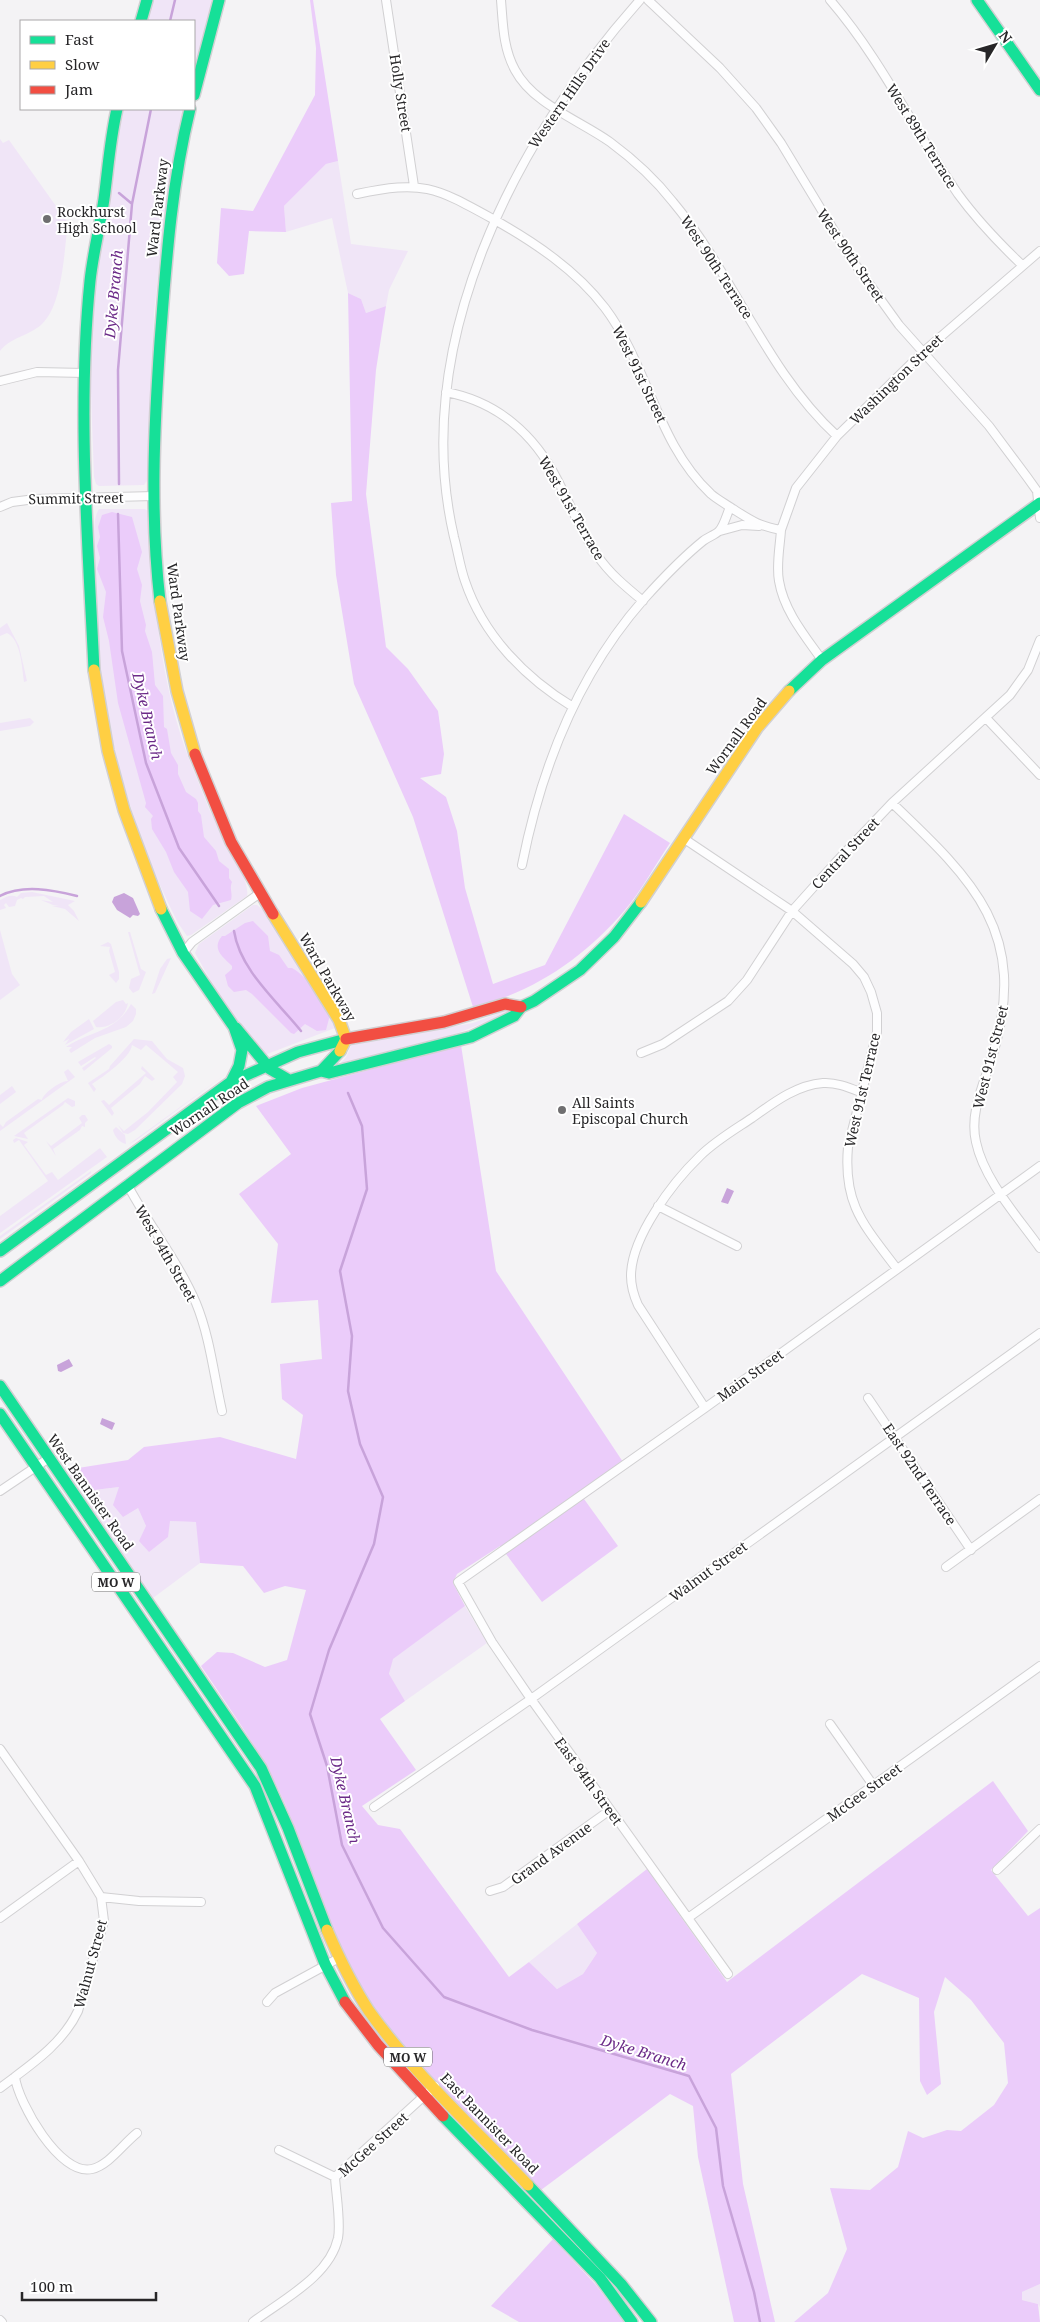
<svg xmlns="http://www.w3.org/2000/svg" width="1040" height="2322" font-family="'Noto Serif',serif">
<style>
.green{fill:#f0e5f7}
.forest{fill:#ebccfa}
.water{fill:#c8a3da}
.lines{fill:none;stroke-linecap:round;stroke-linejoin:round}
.stream{stroke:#c8a3da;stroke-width:2.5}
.street-casing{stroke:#d1d0d2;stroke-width:10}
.fast-casing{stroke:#d1d0d2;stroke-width:14}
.slow-casing{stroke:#d1d0d2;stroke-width:14}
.jam-casing{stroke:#d1d0d2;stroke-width:14}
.street{stroke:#fdfdfe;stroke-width:8}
.fast{stroke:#16e098;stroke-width:11}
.slow{stroke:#ffcf43;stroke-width:11}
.jam{stroke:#f24e42;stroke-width:11}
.poi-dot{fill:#6f6e70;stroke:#fff;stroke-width:2}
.labels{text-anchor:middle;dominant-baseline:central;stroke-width:4;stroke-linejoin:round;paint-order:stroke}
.shield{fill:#fff;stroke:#686768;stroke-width:1}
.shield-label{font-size:12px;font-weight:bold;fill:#272628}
.street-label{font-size:14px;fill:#272628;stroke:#fff}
.poi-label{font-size:14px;fill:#272628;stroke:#fff;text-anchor:start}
.water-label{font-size:15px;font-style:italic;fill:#6c2b88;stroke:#fff}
</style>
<rect width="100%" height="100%" fill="#f4f3f5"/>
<path class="green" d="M151 0H212L194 75V21H146Z
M124 109H186L165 215 154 313 150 476 144 485 99 486 96 484 94 477C92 412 87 342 95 278 102 222 112 164 124 109Z
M0 139 3 143 9 140 68 223C64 251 63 304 42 324 29 336 11 337 0 351Z
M338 161 351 244 408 251 389 290 386 306 366 313 361 299 348 293 332 218 286 232 284 206 326 164Z
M99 509H145L149 512C153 597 160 688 193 769 199 783 204 797 210 811 219 829 251 879 247 896L191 935 187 936 178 923C121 811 93 686 94 561 95 546 91 522 99 509Z
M7 623 19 646 27 681 24 682C22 667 21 640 7 633L0 636V628Z
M30 718 34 722 30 726 0 731V723Z
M32 892 75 901 68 905 74 911 79 921 65 909 52 906 59 905H53L41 900 53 902 44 896 25 897 23 899 21 898 17 900 15 906 9 907 6 903 4 905 6 908 0 910V900C6 897 11 894 17 897L21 893Z
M253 905H257L264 911 333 1020 335 1028 262 1056 217 992 195 953 199 944Z
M0 930 12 974 20 985 0 1000Z
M128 932H130L141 969 146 972 139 990 133 993 129 988 131 979 140 975Z
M108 942 111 944 119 972V979L116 983 109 975 115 972 109 951 110 947 100 946Z
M171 958 155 993 152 994 160 969 167 959Z
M123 1000 126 1004 128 1003C126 1017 110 1029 96 1027L93 1021 116 1002Z
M131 1004 136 1009V1014L133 1021 126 1027 95 1038 71 1053 69 1050 72 1047H66C92 1030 116 1032 131 1004Z
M513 1008 515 1011 455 1034 340 1064 346 1057 352 1044 473 1023Z
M89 1019 94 1029 65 1045 69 1039 63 1042 71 1032Z
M134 1039 152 1041 167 1059 183 1068 185 1076 182 1084 135 1130 128 1134 123 1133 118 1125 124 1131 148 1112 177 1082 173 1077 178 1072 146 1045 141 1050 132 1045C131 1057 103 1077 92 1084L96 1089 94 1092 88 1083 109 1069 110 1066Z
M109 1044 112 1046V1048L84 1071 82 1068 96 1058 95 1057 81 1066 78 1062Z
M142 1066 155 1079 152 1081 145 1076 140 1084 111 1108 114 1113 112 1116 101 1101 104 1100 109 1105 146 1073 141 1069Z
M68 1069 75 1077 0 1131V1124L3 1127 6 1122 38 1099 42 1100C43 1093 62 1080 68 1081L64 1072Z
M230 1071 135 1141 129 1144Z
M12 1086 16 1092 0 1104V1095Z
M68 1098 75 1101V1106L72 1107 65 1102 63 1105 24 1133 28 1139 14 1136Z
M82 1115H85L88 1120 85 1123V1127L82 1126 80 1130 53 1149 56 1156 46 1141 51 1146 82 1123 79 1118Z
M116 1127 125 1135 126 1144C120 1143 114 1136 113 1130Z
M16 1138 28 1142 24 1145 46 1175 52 1172 58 1180 100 1148 107 1157 0 1233V1216L48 1181 19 1140 14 1143 13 1140Z
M91 1171V1173L0 1239V1236Z
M63 1465 72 1469 86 1491 119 1487 138 1508 146 1526 170 1521 197 1522 200 1563 153 1598Z
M465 1606 487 1643 405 1701 389 1675 392 1659Z
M577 1924 597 1953 583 1974 557 1989 529 1962Z
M1040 2284V2307L1038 2304 1022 2300V2292Z"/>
<path class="forest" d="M310 0H313L338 161 326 164 284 206 286 232 249 231 244 274 229 276 217 263 221 208 253 211 315 95 316 48Z
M348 293 361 299 366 313 386 306 376 370 366 494 386 647 408 669 438 711 444 754 441 774 420 778 446 797 457 831 465 888 493 984 545 965 624 814 670 843C655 865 642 890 625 910 585 957 533 993 473 1007L413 817 354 684 336 575 331 503 352 501Z
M112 512 132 517 142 552 137 569 142 585 140 601 146 625 145 631 152 652 155 685 163 696 164 727 167 729 171 753 178 765V774L186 792 196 799 198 803V811L201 815 204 837 216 851 219 861 229 869V878L232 882C229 889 233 893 231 900L213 905 202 919 190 911 188 892 174 872 166 852 152 829 151 819 153 816 145 807 146 803 118 703 109 641 103 617 106 592 97 569 100 558 97 546 100 537 98 527 102 515Z
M253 921 268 936 270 951 279 955 288 968H292C310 978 320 999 330 1015L326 1030 317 1031 305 1024 294 1034 291 1033 252 994 246 990 234 992 228 986 225 975 232 969V966C223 957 211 949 222 936H225L245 923Z
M461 1045 496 1271 627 1468 584 1499 618 1546 542 1602 500 1546 457 1574 453 1583 465 1606 393 1659 389 1674 405 1701 380 1719 416 1770 362 1806 378 1825 400 1829 509 1977 529 1962 557 1989 583 1974 597 1953 577 1924 647 1869 727 1982 993 1781 1028 1831 991 1870 1028 1916 1040 1908V2284L1022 2292V2300L1038 2304 1040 2322H794L828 2293 847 2249 830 2188 870 2190 898 2167 908 2131 923 2138 947 2130 961 2131 994 2105 1008 2083 1004 2043 971 2000 945 1977 934 2012 941 2084 927 2095 920 2081 919 1998 862 1974 731 2074 743 2184 775 2322H734L698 2157 693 2106 670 2094 541 2190C484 2131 413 2067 369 1999 330 1939 313 1869 285 1804 264 1755 231 1711 201 1666L217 1652 233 1653 265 1667 287 1660 306 1590 285 1586 264 1593 243 1566 200 1563 196 1522 170 1521 168 1537 149 1552 139 1541 146 1526 138 1508 123 1517 113 1505 119 1487 86 1491 72 1469 128 1460 144 1447 220 1437 296 1459 303 1415 282 1399 280 1364 322 1359 318 1300 271 1303 278 1244 239 1194 291 1154 256 1106 302 1088Z
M553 2239 596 2285 624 2322H519L491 2306Z"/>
<path class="water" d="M124 893 133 898 140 914 138 916 133 915 130 918 117 910 112 902 114 897Z
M727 1188 734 1191 728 1204 721 1202Z
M69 1359 73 1366 61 1372 58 1371 57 1365Z
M102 1418 115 1423 112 1430 100 1424Z"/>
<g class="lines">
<path class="stream" d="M170 21 175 0
M119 193 131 203
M119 484 118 370 132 204 151 109
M118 514 122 651 146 763 179 848 219 906
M0 896C23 884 53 890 77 896
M234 931C240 970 277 1001 301 1031
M348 1093 362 1126 367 1189 340 1271 352 1336 348 1391 360 1444 383 1497 374 1544 329 1650 310 1714 327 1766 342 1845 383 1928 444 1997 532 2030 689 2076 716 2128 723 2186 754 2292 760 2322"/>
<defs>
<path id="street" d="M386 0 414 186
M501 0C503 24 503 48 515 70 533 104 579 120 610 142 633 159 655 179 673 202 734 275 766 371 837 436
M648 0 720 68 756 108 781 143 850 257 899 325 989 426 1027 477 1037 491 1040 518
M830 0C881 59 914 130 958 194 977 220 999 243 1022 265
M357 194C423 180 435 187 493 219 534 242 576 270 605 308 648 365 657 444 711 494 718 500 726 504 733 509 752 521 759 526 781 530 780 546 776 565 779 581 784 611 805 636 822 660
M0 381 37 372 85 373
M446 392C498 402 535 435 558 481 571 506 581 532 597 555 609 573 626 587 643 601
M0 507 12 502 35 499 154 496
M781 530 796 488 837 436 923 352 1040 251
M720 531 742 525 759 526
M573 707C525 678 483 635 465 581 460 567 458 552 454 537 409 344 515 140 640 0
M986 718 1040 775
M892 803C974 881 1029 933 993 1054 985 1082 969 1111 976 1142 984 1180 1018 1217 1040 1248
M683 838 792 911 853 964 864 977 871 992 877 1013V1032L848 1147C843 1205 864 1225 897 1269
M522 865C541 769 578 674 644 599 662 579 682 558 703 541 708 537 715 535 719 531 724 526 727 514 730 507
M183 953 192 942 260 893
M641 1053 663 1044 728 1001 747 980 792 911 836 862 892 803 1010 695 1028 670 1040 640
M127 1184C148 1224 178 1261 196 1303 210 1337 214 1376 222 1411
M658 1206 737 1246
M868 1398 971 1550
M705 1408 638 1305C634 1296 631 1286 631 1276 631 1237 673 1182 700 1156 715 1141 734 1130 752 1118 773 1103 796 1085 823 1083 836 1082 850 1088 863 1093
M0 1491 49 1458
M946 1567 1040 1499
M830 1724 873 1785
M0 1749 79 1861 101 1897 139 1901 201 1902
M374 1807 531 1699 1040 1333
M997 1870 1040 1829
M490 1891 503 1887 610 1810
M0 1918 79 1861
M688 1918 1040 1666
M728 1974 531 1699 492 1642 458 1582 705 1408 1040 1166
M267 2002 275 1993 339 1958
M15 2077C18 2102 60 2177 92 2169 109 2165 123 2144 137 2133
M0 2088C29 2066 62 2045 78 2011L104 1921 101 1897
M279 2150 335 2177
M0 2320 2 2322
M253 2322C282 2300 330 2276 338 2238 341 2222 336 2194 335 2177L435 2086"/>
<path id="fast" d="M977 0 1040 90
M141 21 147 0
M194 95 219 0
M160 601C150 515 154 428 160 342 166 264 171 186 190 109
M94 670C88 541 77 410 90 281 93 253 100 226 104 199 108 169 110 139 117 109
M789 691 822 660 1040 503
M161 909 183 953 234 1027 242 1050 239 1066 231 1082
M236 1028 270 1069 289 1080
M321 1071 329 1073 471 1037 514 1016 521 1007 534 1001 580 970 614 937 641 902
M0 1251 231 1082 298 1052 346 1039
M0 1281 238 1103 268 1087 321 1071 340 1051
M0 1386 261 1768 288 1828 327 1930
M0 1414 255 1786 325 1964 345 2002
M443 2116 600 2278 632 2322
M528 2185 621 2284 651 2322"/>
<path id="slow" d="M160 601 177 691 195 754
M94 670 108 751 124 810 161 909
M641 902 757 728 789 691
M273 914 339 1020 346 1039 340 1051
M327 1930C339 1958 352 1985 369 2011 414 2074 475 2129 528 2185"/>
<path id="jam" d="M195 754 231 842 273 914
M346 1039 444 1022 505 1004 521 1007
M345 2002 378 2045 443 2116"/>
</defs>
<use href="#street" class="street-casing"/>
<use href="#fast" class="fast-casing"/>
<use href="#slow" class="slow-casing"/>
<use href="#jam" class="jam-casing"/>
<use href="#street" class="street"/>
<use href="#fast" class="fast"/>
<use href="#slow" class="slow"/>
<use href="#jam" class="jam"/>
</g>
<g class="poi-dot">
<circle cx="47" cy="219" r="5"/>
<circle cx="562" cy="1110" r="5"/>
</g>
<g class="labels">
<g class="shield">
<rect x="92" y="1572.5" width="48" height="19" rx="4"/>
<rect x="384" y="2047.5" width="48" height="19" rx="4"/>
</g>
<g class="shield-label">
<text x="116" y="1582">MO W</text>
<text x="408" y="2057">MO W</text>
</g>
<g class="street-label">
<text transform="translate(401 93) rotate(81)">Holly Street</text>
<text transform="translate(569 93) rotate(-55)">Western Hills Drive</text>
<text transform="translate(922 136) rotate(58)">West 89th Terrace</text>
<text transform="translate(157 208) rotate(-83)">Ward Parkway</text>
<text transform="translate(851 255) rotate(56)">West 90th Street</text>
<text transform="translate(717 267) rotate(57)">West 90th Terrace</text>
<text transform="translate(640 374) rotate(64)">West 91st Street</text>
<text transform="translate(896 379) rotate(-44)">Washington Street</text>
<text transform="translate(76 498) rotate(-1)">Summit Street</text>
<text transform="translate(572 508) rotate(60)">West 91st Terrace</text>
<text transform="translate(179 612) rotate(82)">Ward Parkway</text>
<text transform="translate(736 736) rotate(-54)">Wornall Road</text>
<text transform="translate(845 853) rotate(-47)">Central Street</text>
<text transform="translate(328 977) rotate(60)">Ward Parkway</text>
<text transform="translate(990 1057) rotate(-76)">West 91st Street</text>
<text transform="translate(862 1090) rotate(-77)">West 91st Terrace</text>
<text transform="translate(209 1107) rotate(-34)">Wornall Road</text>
<text transform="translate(166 1253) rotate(60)">West 94th Street</text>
<text transform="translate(750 1375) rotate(-36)">Main Street</text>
<text transform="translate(920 1474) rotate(56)">East 92nd Terrace</text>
<text transform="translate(91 1492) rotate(55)">West Bannister Road</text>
<text transform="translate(708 1571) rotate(-36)">Walnut Street</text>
<text transform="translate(589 1781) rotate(54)">East 94th Street</text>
<text transform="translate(864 1792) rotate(-36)">McGee Street</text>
<text transform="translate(551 1853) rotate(-36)">Grand Avenue</text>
<text transform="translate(90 1964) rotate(-75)">Walnut Street</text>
<text transform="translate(490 2123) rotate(46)">East Bannister Road</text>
<text transform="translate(373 2144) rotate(-42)">McGee Street</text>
</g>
<g class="poi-label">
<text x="57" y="211">Rockhurst<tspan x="57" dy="16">High School</tspan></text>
<text x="572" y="1102">All Saints<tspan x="572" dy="16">Episcopal Church</tspan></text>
</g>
<g class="water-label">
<text transform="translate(113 294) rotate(-85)">Dyke Branch</text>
<text transform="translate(148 716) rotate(77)">Dyke Branch</text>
<text transform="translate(346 1800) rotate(77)">Dyke Branch</text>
<text transform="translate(644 2052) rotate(17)">Dyke Branch</text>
</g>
</g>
<rect x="20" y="20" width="175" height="90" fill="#ffffff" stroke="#a9a8a9"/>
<rect x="30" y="36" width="25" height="8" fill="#16e098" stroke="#a9a8a9"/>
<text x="65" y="45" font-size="15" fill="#272628">Fast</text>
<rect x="30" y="61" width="25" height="8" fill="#ffcf43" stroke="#a9a8a9"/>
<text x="65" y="70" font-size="15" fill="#272628">Slow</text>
<rect x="30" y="86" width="25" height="8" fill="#f24e42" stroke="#a9a8a9"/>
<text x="65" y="95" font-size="15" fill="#272628">Jam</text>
<g transform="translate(995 45) rotate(52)" stroke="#ffffff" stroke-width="4" paint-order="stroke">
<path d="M0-4L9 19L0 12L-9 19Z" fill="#272628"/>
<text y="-8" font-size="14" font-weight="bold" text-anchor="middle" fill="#272628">N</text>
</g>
<path d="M22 2292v8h134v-8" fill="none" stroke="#272628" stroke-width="2.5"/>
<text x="30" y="2292" font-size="15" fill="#272628" stroke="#ffffff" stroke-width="4" paint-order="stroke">100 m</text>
</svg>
